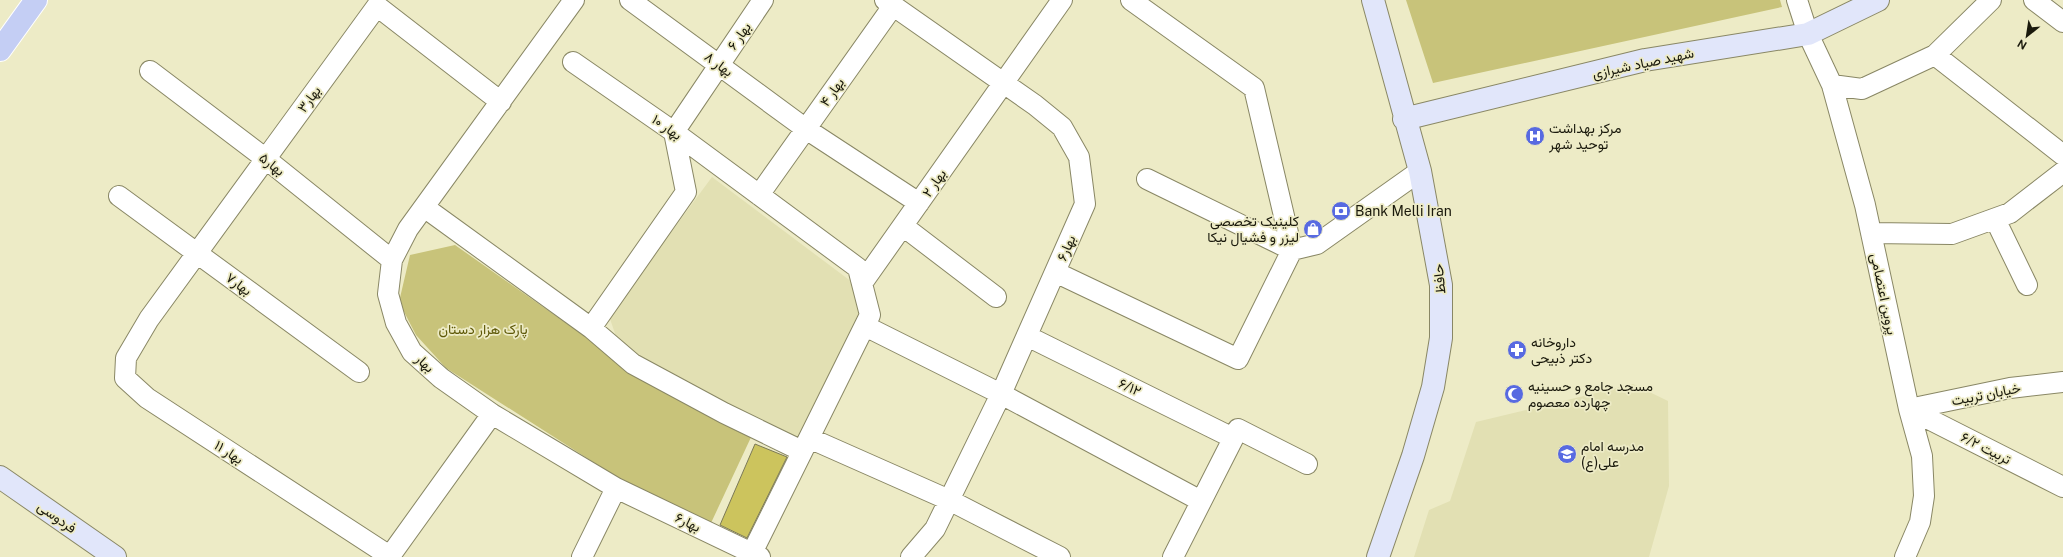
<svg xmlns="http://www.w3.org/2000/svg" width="2063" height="557" font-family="'Public Sans',Vazirmatn,sans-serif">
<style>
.built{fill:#e2e0b3}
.green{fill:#c8c37a}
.building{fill:#ccc45d;stroke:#7b7957}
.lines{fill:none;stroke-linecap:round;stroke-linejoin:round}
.street-casing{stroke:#898765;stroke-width:22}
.secondary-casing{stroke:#898765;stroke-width:24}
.primary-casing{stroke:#fff;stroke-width:24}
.street{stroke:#fff;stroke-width:20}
.secondary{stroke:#e1e6fa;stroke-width:22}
.primary{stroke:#c4cef4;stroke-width:22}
.labels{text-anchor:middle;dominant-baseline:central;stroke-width:3.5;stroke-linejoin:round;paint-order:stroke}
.street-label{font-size:14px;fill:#1a190c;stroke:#edebc6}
.poi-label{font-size:14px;fill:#1a190c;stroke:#edebc6;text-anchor:start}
.park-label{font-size:14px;fill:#5e5807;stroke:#edebc6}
</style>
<rect width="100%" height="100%" fill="#edebc6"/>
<path class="built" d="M712 177 856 285 864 313 805 434 785 439 620 348 609 316Z
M1633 384 1668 401 1669 486 1649 557H1414L1429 510 1450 501 1476 422Z"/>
<path class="green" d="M1406 0H1780L1782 7 1433 83Z
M455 245 610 354 753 433 711 523 615 476 446 368 416 335 399 302 410 255Z"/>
<path class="building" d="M755 444 787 457 747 538 720 525Z"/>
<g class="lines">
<defs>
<path id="street" d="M574 0 408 229 392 260 388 294 396 323 412 352 441 378 492 414 616 488 582 557
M630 0 806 129 919 203
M885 0 1035 105 1062 127 1079 157 1085 204 1001 394 935 529 911 557
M1131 0 1254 88 1292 250 1147 179
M1797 0 1808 34 1832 85 1865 205 1909 409 1922 456 1924 496 1920 522 1905 557
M2034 0 2063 22
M1935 55 2063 155
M573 62 674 132 858 268 870 315 752 553
M150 71 266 159 392 260
M1832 85 1862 89 1935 55 1991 0
M759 195 893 6
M119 196 359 372
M424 207 591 328 686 192 674 132 763 0
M1995 219 2027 285
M903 226 996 297
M1871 233 1952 234 2010 213 2063 172
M1055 272 1238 359 1292 250 1317 244 1420 171
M863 282 1062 0
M865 326 1001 394 1201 501
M591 328 633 364 724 413 802 451
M1027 336 1233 438
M1909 409 2063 487
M1909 409 2010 388 2063 382
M809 438 949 500 1060 557
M616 488 760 557
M390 556 492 414
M391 557 147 398 125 378 126 358 149 319 377 6 501 102
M1173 557 1238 429 1307 464"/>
<path id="secondary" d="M1373 0 1420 171 1441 285V338L1433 387 1413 456 1378 557
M1404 119 1645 60 1808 34 1878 0
M0 477 115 557"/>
<path id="primary" d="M0 50 36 0"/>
</defs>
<use href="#street" class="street-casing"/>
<use href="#secondary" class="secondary-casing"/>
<use href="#primary" class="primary-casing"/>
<use href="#street" class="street"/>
<use href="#secondary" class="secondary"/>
<use href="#primary" class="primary"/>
</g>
<defs>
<symbol id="hospital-disc" viewBox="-11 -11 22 22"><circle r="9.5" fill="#586ae1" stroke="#edebc6"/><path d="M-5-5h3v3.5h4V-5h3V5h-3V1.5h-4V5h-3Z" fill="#fff"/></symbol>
<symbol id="bank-disc" viewBox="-11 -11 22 22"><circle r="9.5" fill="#586ae1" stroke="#edebc6"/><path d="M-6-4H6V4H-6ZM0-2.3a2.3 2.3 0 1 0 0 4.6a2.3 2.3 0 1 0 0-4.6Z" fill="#fff"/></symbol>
<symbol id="shop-disc" viewBox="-11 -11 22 22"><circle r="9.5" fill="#586ae1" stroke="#edebc6"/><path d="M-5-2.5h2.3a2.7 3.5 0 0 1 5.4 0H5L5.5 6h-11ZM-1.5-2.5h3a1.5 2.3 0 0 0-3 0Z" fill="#fff"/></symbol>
<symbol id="pharmacy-disc" viewBox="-11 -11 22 22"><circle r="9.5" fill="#586ae1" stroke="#edebc6"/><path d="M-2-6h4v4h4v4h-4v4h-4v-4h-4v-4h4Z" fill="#fff"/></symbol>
<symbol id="mosque-disc" viewBox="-11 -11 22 22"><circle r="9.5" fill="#586ae1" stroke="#edebc6"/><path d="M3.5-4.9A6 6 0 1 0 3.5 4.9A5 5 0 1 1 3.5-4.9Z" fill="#fff"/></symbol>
<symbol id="school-disc" viewBox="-11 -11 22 22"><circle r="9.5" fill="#586ae1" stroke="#edebc6"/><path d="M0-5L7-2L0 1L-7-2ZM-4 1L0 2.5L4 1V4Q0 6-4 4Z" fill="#fff"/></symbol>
</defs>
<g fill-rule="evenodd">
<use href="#hospital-disc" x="1524" y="125" width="22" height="22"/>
<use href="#bank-disc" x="1330" y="200" width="22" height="22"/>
<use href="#shop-disc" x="1302" y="218" width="22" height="22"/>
<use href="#pharmacy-disc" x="1506" y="339" width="22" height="22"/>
<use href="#mosque-disc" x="1503" y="383" width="22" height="22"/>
<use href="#school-disc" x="1556" y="443" width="22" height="22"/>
</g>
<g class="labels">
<g class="street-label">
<text transform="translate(739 36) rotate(-55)">بهار ۶</text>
<text transform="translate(1643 63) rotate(-12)">شهید صیاد شیرازی</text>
<text transform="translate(719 64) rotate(36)">بهار ۸</text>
<text transform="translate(832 92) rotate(-55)">بهار ۴</text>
<text transform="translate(309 99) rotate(-54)">بهار۳</text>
<text transform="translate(667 127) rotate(35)">بهار ۱۰</text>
<text transform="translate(272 164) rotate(38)">بهار۵</text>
<text transform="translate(934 183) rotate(-55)">بهار ۲</text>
<text transform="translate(1066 248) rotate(-67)">بهار۶</text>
<text transform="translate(1439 279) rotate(-96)">حافظ</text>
<text transform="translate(239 284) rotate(36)">بهار۷</text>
<text transform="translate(1884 294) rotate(78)">پروین اعتصامی</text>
<text transform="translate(425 363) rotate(43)">بهار</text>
<text transform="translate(1130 387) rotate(26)">۶/۱۲</text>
<text transform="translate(1986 394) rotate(-11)">خیابان تربیت</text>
<text transform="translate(1986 448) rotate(27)">تربیت ۶/۲</text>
<text transform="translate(229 452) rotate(33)">بهار ۱۱</text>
<text transform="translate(57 517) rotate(35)">فردوسی</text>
<text transform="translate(688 522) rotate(26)">بهار۶</text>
</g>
<g class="poi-label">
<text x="1549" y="128">مرکز بهداشت<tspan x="1549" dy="16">توحید شهر</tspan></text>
<text x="1355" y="211">Bank Melli Iran</text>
<text x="1299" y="221" text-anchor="end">کلینیک تخصصی<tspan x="1299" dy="16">لیزر و فشیال نیکا</tspan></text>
<text x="1531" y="342">داروخانه<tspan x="1531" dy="16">دکتر ذبیحی</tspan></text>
<text x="1528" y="386">مسجد جامع و حسینیه<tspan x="1528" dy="16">چهارده معصوم</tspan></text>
<text x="1581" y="446">مدرسه امام<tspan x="1581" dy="16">علی(ع)</tspan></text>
</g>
<g class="park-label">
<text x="483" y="329">پارک هزار دستان</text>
</g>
</g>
<g transform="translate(2027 36) rotate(210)" stroke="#edebc6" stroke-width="3" paint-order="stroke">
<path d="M0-3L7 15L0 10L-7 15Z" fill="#1a190c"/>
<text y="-6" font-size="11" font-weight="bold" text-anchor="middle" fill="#1a190c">N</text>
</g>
</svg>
